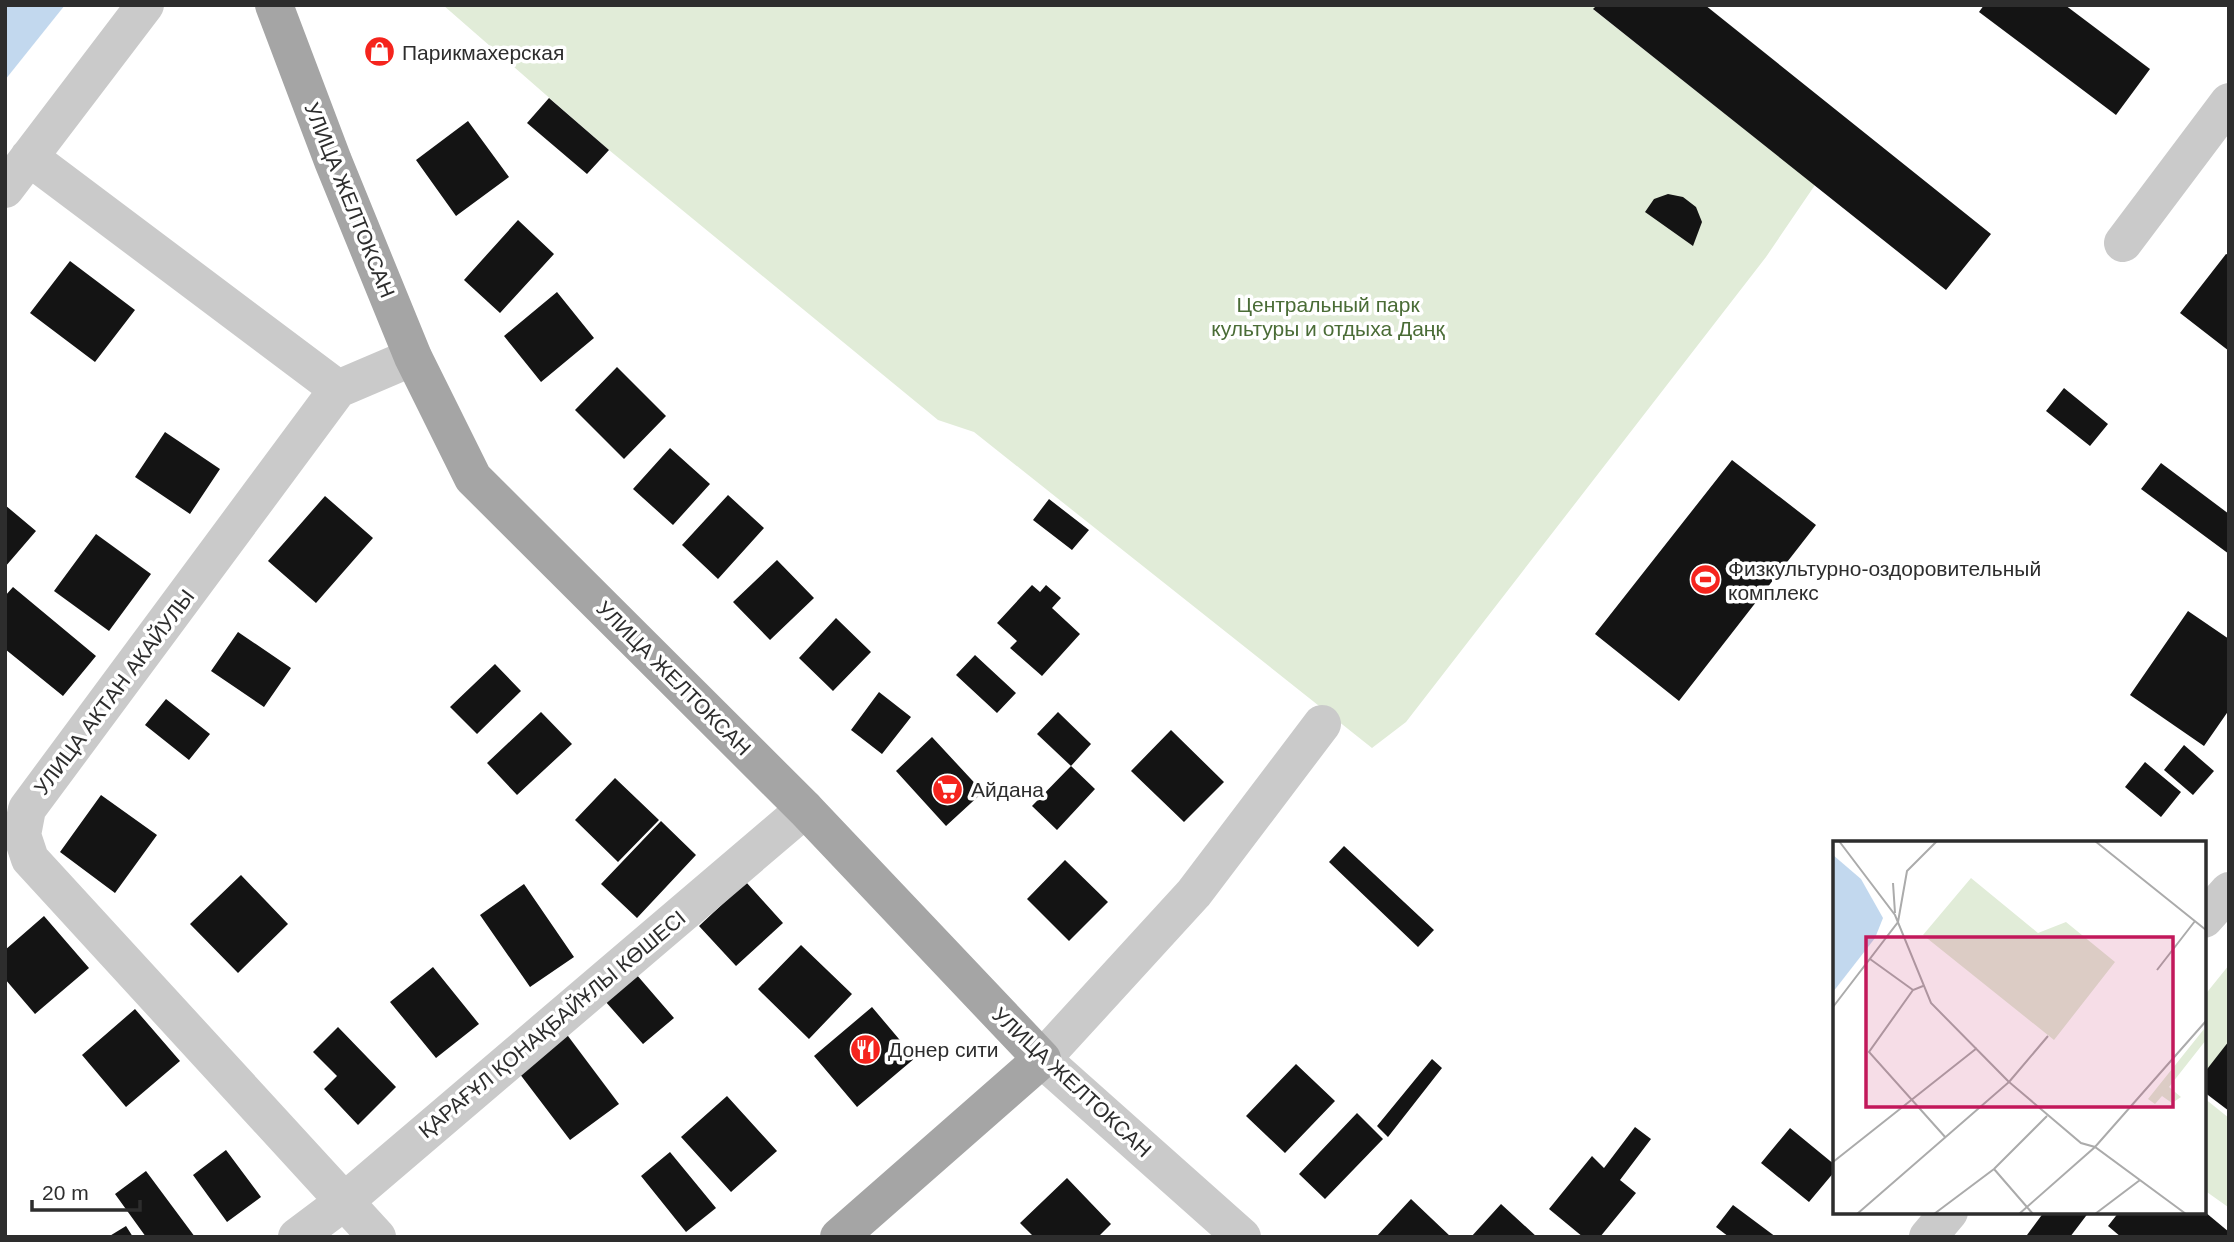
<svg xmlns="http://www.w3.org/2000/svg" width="2234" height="1242" font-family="Arial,sans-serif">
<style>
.green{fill:#e1ecd8}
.water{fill:#c2d8ee}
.building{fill:#141414}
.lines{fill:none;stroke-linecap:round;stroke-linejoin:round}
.minor{stroke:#cacaca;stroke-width:38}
.major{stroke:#a5a5a5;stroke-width:38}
.labels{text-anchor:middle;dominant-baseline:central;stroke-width:7;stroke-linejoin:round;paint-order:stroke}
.poi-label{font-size:21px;fill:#2d2d2d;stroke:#fff;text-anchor:start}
.street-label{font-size:21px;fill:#2d2d2d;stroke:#fff}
.park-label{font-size:21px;fill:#4a6c36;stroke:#fff}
.inset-road{fill:none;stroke:#ababab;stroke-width:2}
.view{fill:#c2185b;fill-opacity:0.15;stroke:#c2185b;stroke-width:3.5}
.inset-edge{fill:none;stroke:#2d2d2d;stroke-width:3.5}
</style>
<rect width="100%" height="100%" fill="#fff"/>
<path class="green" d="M443 5H1597L1594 10 1815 185 1766 257 1406 722 1372 748 974 432 938 420 609 150Z
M2229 965V1062L2204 1093V996Z
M2204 1098 2229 1118 2228 1207 2204 1190Z"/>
<path class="water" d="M5 5H65L5 80Z"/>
<path class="building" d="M1597 5H1705L1991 234 1946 290 1593 9Z
M1984 5H2065L2150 69 2116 115 1979 12Z
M549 98 609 150 587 174 527 123Z
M468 121 509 177 456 216 416 160Z
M1668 194 1683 197 1696 207 1702 222 1693 246 1645 212 1654 199Z
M518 220 554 254 500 313 464 280Z
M2226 254 2229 255V351L2180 313Z
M70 261 135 310 95 362 30 313Z
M557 292 594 338 541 382 504 336Z
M617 367 666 416 624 459 575 410Z
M2064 388 2108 424 2090 446 2046 411Z
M165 432 220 469 190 514 135 477Z
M670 448 710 484 673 525 633 489Z
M1732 460 1816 525 1679 701 1595 634Z
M2161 463 2229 514V554L2141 489Z
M728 495 764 528 718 579 682 545Z
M325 496 373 538 316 603 268 561Z
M1049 499 1089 530 1072 550 1033 520Z
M5 505 36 531 5 567Z
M96 534 151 574 109 631 54 591Z
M777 560 814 598 770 640 733 602Z
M1032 585 1040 592 1046 585 1061 598 1052 608 1080 634 1042 676 1010 648 1017 641 997 623Z
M13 587 96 656 63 696 5 649V596Z
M2188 611 2229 639V710L2204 746 2130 695Z
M836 618 871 652 833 691 799 658Z
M238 632 291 668 264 707 211 671Z
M975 655 1016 693 997 713 956 675Z
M495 664 521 691 477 734 450 707Z
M879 692 911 717 882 754 851 730Z
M166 699 210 734 189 760 145 725Z
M541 712 572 744 517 795 487 763Z
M1058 712 1091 744 1071 766 1037 734Z
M1171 730 1224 782 1184 822 1131 771Z
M932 737 983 792 946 826 896 771Z
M2184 745 2214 771 2193 795 2164 770Z
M2145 762 2181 792 2161 817 2125 787Z
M1071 766 1095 789 1057 830 1032 806Z
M615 778 659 820 618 862 575 820Z
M101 795 157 835 115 893 60 852Z
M661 821 696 855 637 918 601 884Z
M1344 846 1434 930 1418 947 1329 862Z
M1065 860 1108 902 1069 941 1027 899Z
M241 875 288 924 238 973 190 924Z
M746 882 783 923 736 966 699 926Z
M524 884 574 957 530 987 480 915Z
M44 916 89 968 35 1014 5 979V950Z
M801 945 852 994 809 1039 758 989Z
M433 967 479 1024 436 1058 390 1002Z
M636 974 674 1018 643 1044 605 1001Z
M872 1007 915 1058 857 1107 814 1056Z
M135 1009 180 1061 126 1107 82 1055Z
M338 1027 396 1087 358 1125 324 1089 337 1076 313 1052Z
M562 1028 619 1104 570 1140 513 1065Z
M2229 1041V1111L2204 1092V1073Z
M1432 1059 1442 1068 1388 1137 1377 1126Z
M1296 1064 1335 1101 1285 1153 1246 1116Z
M727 1096 777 1151 731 1192 681 1137Z
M1357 1113 1383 1139 1325 1199 1299 1174Z
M1635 1127 1651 1139 1620 1180 1636 1193 1600 1237H1583L1549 1209 1592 1156 1604 1168Z
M1790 1128 1835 1165V1171L1809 1202 1761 1163Z
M226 1150 261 1197 227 1222 193 1175Z
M670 1152 716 1208 686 1232 641 1176Z
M146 1171 195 1237H146L115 1194Z
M1067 1178 1111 1224 1098 1237H1034L1020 1223Z
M1411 1199 1451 1237H1376Z
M1501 1204 1537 1237H1471Z
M1733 1205 1776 1237H1729L1716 1227Z
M2044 1212H2089L2070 1237H2029L2027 1235Z
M2119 1212H2205L2229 1232V1237H2121L2108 1226Z
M126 1226 133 1237H108Z"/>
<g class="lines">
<path class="minor" d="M29 157 338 389
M5 189 145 5
M2123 243 2229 102
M2204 919 2229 891
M297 1237 345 1201 805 809
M377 1237 30 859 22 835 27 809 338 389 413 357
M1242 1237 1042 1059 1194 893 1322 724
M1928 1237 1949 1212"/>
<path class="major" d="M274 5 333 161 413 357 473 478 805 809 1042 1059 839 1237"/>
</g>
<defs>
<symbol id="shop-disc" viewBox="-11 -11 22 22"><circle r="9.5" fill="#f5241d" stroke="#fff"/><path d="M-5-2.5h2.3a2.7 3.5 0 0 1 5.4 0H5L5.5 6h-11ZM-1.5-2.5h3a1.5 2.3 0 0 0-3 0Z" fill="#fff"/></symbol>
<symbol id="stadium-disc" viewBox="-11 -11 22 22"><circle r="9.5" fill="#f5241d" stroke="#fff"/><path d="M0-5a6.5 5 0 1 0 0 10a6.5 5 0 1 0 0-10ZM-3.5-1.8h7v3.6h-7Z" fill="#fff"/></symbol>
<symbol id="supermarket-disc" viewBox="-11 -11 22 22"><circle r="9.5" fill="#f5241d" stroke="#fff"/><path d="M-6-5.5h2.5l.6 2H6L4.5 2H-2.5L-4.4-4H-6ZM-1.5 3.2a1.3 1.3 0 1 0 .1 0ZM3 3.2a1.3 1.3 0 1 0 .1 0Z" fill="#fff"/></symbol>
<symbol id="restaurant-disc" viewBox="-11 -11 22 22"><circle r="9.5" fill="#f5241d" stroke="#fff"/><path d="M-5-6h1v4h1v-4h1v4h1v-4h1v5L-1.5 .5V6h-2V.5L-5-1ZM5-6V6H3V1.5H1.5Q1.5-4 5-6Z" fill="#fff"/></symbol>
</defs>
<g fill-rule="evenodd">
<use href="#shop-disc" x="362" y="34" width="35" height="35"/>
<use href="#stadium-disc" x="1688" y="562" width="35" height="35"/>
<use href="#supermarket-disc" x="930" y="772" width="35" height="35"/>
<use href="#restaurant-disc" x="848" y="1032" width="35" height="35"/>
</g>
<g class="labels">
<g class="poi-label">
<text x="402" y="52">Парикмахерская</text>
<text x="1728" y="568">Физкультурно-оздоровительный<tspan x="1728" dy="24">комплекс</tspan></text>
<text x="971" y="789">Айдана</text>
<text x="888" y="1049">Донер сити</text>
</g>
<g class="street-label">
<text transform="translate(350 200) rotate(68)">УЛИЦА ЖЕЛТОКСАН</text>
<text transform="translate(674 678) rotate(45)">УЛИЦА ЖЕЛТОКСАН</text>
<text transform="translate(114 692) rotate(-53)">УЛИЦА АКТАН АКАЙУЛЫ</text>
<text transform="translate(552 1024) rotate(-40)">ҚАРАҒҰЛ ҚОНАҚБАЙҰЛЫ КӨШЕСІ</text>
<text transform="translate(1072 1082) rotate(43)">УЛИЦА ЖЕЛТОКСАН</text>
</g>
<g class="park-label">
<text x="1328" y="304">Центральный парк<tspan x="1328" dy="24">культуры и отдыха Даңқ</tspan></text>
</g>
</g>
<g transform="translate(1833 841)">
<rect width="373" height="373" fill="#fff"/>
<path d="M138 37 205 92 233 81 282 121 221 199 90 94ZM371 188 373 199 336 246 348 256 339 262 329 255 322 263 315 258Z" fill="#e1ecd8"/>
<path d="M0 14 28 38 50 77 42 97 0 151Z" fill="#c2d8ee"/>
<path class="inset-road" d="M6 0 62 74 98 162 176 241 24 373M262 0 373 89M60 42 62 72M37 118 80 149M324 129 362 80M90 145 80 149 36 211 113 297M0 166 65 81 74 30 104 0M215 195 176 241 248 302 262 306 353 373M0 321 144 207M161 328 200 373M101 373 161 328 214 275M186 373 262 306 373 180M262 373 307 339"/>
<path class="view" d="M33 96H340V266H33Z"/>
<rect width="373" height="373" class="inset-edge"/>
</g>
<rect width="2234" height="1242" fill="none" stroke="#2d2d2d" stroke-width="14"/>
<path d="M32 1200v10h108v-10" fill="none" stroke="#2d2d2d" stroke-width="3.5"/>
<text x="42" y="1200" font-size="21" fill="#2d2d2d" stroke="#ffffff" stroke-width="5" paint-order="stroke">20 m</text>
</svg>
